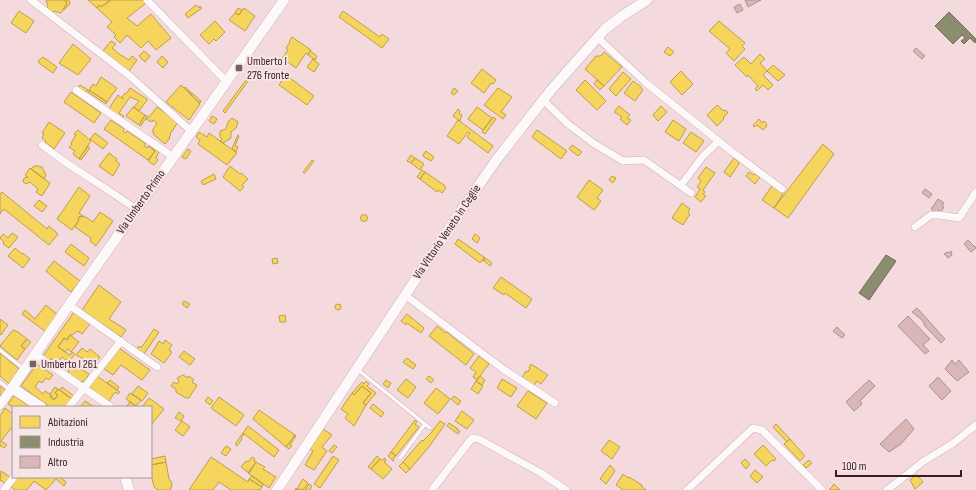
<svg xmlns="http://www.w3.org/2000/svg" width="976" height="490" font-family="'Sofia Sans Condensed',sans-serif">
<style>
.homes{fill:#f6d55c;stroke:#be9e4b}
.industry{fill:#8c8c6e;stroke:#746b58}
.building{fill:#dab7b7;stroke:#ab9292}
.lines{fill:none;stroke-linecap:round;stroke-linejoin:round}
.service-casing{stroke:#ccb2b6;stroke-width:4.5}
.minor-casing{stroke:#ccb2b6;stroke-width:8}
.tertiary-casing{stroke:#ccb2b6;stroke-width:10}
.secondary-casing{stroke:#ccb2b6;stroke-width:11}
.service{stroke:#fdf9fa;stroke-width:3.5}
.minor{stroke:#fdf9fa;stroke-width:7}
.tertiary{stroke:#fdf9fa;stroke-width:9}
.secondary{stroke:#fdf9fa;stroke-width:10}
.poi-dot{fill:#7c5f64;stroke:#f6e5e7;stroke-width:1.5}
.labels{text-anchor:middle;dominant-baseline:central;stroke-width:4;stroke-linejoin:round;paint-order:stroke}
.poi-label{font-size:12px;fill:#3b1d23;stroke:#f6e5e7;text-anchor:start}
.street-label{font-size:12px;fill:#3b1d23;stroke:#f6e5e7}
</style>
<rect width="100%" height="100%" fill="#f4d9dd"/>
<path class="homes" d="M46 0H65L67 4 61 13 54 11 53 13 46 9 48 6Z
M65 0H69L70 4 64 10 63 9 67 4Z
M88 0H109L110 1 101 7 99 5 97 8Z
M110 0H143L146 3 127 18 137 26 151 14 171 38 156 50 148 41 141 48 127 35 120 43 114 37 116 35 107 27 112 22 97 8 99 5 101 7Z
M196 5 199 8 200 6 202 8 188 18 185 14Z
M238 8 242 10 239 15 235 13Z
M244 8 255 16 245 31 229 20 235 13 239 15Z
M19 11 34 21 26 33 11 23Z
M343 11 380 37 382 34 389 39 382 48 339 17Z
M215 21 225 32 216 41 214 39 209 44 200 35Z
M719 21 745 43 742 46 745 49 734 61 726 53 730 49 709 31Z
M292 37 311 50 308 55 306 53 296 68 282 58 288 50 286 48 290 42 289 41Z
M111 41 116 44 112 48 119 54 129 60 132 56 137 60 129 71 102 52Z
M73 44 91 59 78 75 59 63Z
M668 47 674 52 670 56 664 52Z
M144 51 150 56 145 62 139 56Z
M310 51 317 56 315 60 308 55Z
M604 52 622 67 604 86 585 69 596 56H601Z
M760 54 765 59 760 63 767 71 763 75 773 85 768 90 763 85 757 91 755 89 758 86 748 75 747 77 735 65 744 57 751 64Z
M162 56 168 62 163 68 157 62Z
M43 57 57 67 53 73 39 63V62L38 61Z
M313 59 319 64 314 72 307 67Z
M773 65 785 75 778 81 767 71Z
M482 69 496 80 493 84 491 83 484 93 471 83Z
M681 71 693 84 682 95 670 82Z
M623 72 631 79 616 96 609 89Z
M286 75 314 96 307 105 279 85Z
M249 76 251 77 225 113 223 111Z
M101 77 117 88 107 102 89 90 93 84 96 86Z
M585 80 606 101 597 110 576 90Z
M597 80 604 86 600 90 594 84Z
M633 81 641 87V88L643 90 635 101 624 93Z
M80 85 88 90 85 93 77 89Z
M181 85 200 104 189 120 166 102Z
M185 87 201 101 200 103 192 96V95L184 88Z
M130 88 147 99V100L139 111 134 107 139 101 130 97 119 113 124 116 122 119 108 110 118 95 123 99 122 97 125 93 126 94Z
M454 88 458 91 454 95 451 93Z
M498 88 512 97 501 112 506 115 503 119 484 105Z
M89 90 107 102 106 104 88 92Z
M71 92 101 113 94 123 64 102Z
M717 105 724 111 726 110 728 113 723 118 724 119 717 126 707 115Z
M619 106 630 115 627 118 631 120 627 125 620 119 622 117 614 112Z
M661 106 667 112 658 121 653 115Z
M133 107 145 115 139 125 126 116Z
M157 107 178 122 170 134 171 135 169 137 170 138 165 144 153 134 154 132 152 131 157 123 153 120 152 122 146 119 148 117H149Z
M477 107 492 118 483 130 468 119Z
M458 109 460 111 459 113 462 115 460 121 453 116Z
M145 115 147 116 141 126 139 125Z
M212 116 217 119 214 124 209 121Z
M493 117 496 119 485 134 482 132Z
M232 118 238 122 236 128 231 132V138L223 143 220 141 222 139 220 137V131L226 129 228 122Z
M759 119 762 123 764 121 767 124 766 125 767 126 763 130 757 125 754 127 753 125Z
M111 120 124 129 123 131 125 133 127 131 146 144 144 146 147 148 148 146 155 151 148 160 104 129Z
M458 120 493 146 488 153 467 137 470 133 468 132 459 144 447 136Z
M673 120 686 129 679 141 665 132Z
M49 122 65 133 54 149 45 142 46 141 42 138 44 134 42 133Z
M78 130 91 141 79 159 73 154 75 151 69 147 72 144 71 143 76 135 74 134Z
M537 130 567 151 561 159 532 137Z
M199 132 207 137 209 133 237 153 227 165 198 144 200 140 196 137Z
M691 132 704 141 696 152 683 143Z
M95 133 108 143 103 149 90 139Z
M238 135 239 136 235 146 238 147 236 152 232 148Z
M823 144 834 154 788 218 774 208Z
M149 145 159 152 156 158 158 160 154 165 148 161 155 151 149 146Z
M572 145 582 152 578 156 569 149Z
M87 146 90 148 81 160 79 159 87 148Z
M188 149 191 151 186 159 182 157Z
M426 151 434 157 431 161 424 157 423 155Z
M109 153 117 159 116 161 120 164 113 176 99 166Z
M411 155 415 158 411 163 407 161Z
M415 158 424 164 420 170 411 163Z
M734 158 739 162V164L730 177 724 172Z
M312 160 314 161 305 173 303 172Z
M34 166H38L42 167 46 175 44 179 31 169Z
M230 166 240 174 241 173 248 179 242 185 244 187 240 191 223 177Z
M706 167 715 173 703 190 705 192 703 194 706 196 701 202 695 197 700 189 697 187 701 181 698 178Z
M30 168 50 183 42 196 36 192 38 189 30 182 26 184 23 182 24 178 28 177 25 175Z
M422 170 425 172 420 179 417 177Z
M425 172 444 185 446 188 442 193 438 190 437 192 420 179Z
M749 172 754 175 755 174 760 177 755 184 746 176Z
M214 174 216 179 203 185 201 181Z
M612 176 616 178 613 183 609 180Z
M589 180 603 190 597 198 601 201 594 210 577 197Z
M772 186 783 194 774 208 762 200Z
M79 187 90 196 79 213 83 216 82 217 80 216 78 219 79 220 72 230 57 219Z
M2 192 47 229 49 226 58 234 49 245 4 209 0 214V194Z
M39 200 47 206 42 212 34 206Z
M682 203 690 209 688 212 690 214 683 225 672 218Z
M100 212 113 221 96 246 90 241 91 238 75 227 79 220 78 219 80 216 82 217 84 216 93 222Z
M360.5 218a3.5 3.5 0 1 1 7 0a3.5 3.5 0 1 1-7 0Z
M12 233 18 237 9 248 3 244 4 242 0 238 3 234 8 238Z
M475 234 480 238 477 243 472 239Z
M458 239 484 257V261L482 260 480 263 455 244Z
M71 244 89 258 84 266 65 252Z
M15 248 22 254 23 253 30 259 23 268 8 256Z
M484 257 492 263 490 266 484 261 485 260 483 259Z
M277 258 278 263 273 264 272 259Z
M54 261 80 281 71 292 46 271Z
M501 277 532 299 526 308 505 293 504 295 493 288Z
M99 285 121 302 109 319 125 329 126 330 121 337 82 310Z
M184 301 190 304 187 308 182 304Z
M335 307a3 3 0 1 1 6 0a3 3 0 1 1-6 0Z
M46 305 58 315 46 332 22 314 25 310 35 319Z
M74 312 90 324 82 334 78 331 72 335 71 334 67 340 64 338 58 347 70 355 72 352 75 354 69 362 62 357 57 363 51 359 50 361 43 356Z
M407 314 424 328 421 333 407 323 406 325 401 321Z
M285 315 286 322H280L279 316Z
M0 319 8 325 1 335 0 334Z
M437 326 446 333 447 332 449 334 474 354 466 365 429 336Z
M154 329 159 332 144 354 137 349 139 346 141 348Z
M13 330 18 332 27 339 21 346 25 349 17 360 0 346Z
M70 335 79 342 71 352 68 349 65 352 58 347 64 338 67 340Z
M27 339 31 342 25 349 21 346Z
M165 340 172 345 169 350 172 352 164 363 151 354 159 341 163 344Z
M82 348 87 352 90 349 100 357 94 365 76 355 81 349Z
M119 348 150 370 142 380 121 365 113 375 103 368Z
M184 351 195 359 190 365 179 357Z
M0 353 19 369 9 384 0 376Z
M479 356 489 364 477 380 473 377 476 372 470 368Z
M407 358 416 365 413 369 403 362Z
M37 364 53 375 49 380 46 378 42 383 39 381 35 387 43 394 45 391 51 395 50 397 54 400 58 395 55 393 58 389 72 399 65 407H50L21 386Z
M73 364 89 374 84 382 82 381 81 382 68 374 69 372 68 371Z
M531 364 548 375 541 384 537 381 533 387 521 379 526 371 528 372 530 368H529Z
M183 375 188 378 189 376 194 380 192 382 197 385 189 398H186L176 392V389L171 386 174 382 177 384 179 381 177 378Z
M97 376 120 392 118 394 115 392 109 401 97 394 89 387Z
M429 376 434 380 431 383 426 379Z
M480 376 485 380 482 385 476 381Z
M406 379 416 387 408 398 397 390Z
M502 379 517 388 511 397 497 388Z
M110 380 119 387 117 390 107 383Z
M386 380 391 383 388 388 383 384Z
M366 381 369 384 367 386 376 393 366 405 363 403 371 393 362 386 354 395 352 393 362 382 364 384Z
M476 381 483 386 478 394 471 389Z
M0 386 5 390 0 397Z
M138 386 148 393 142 401 132 394Z
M362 386 371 393 363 403 366 405 354 426 345 418 348 414 341 409 352 393 354 395Z
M55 387 58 389 55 393 58 395 54 400 50 394Z
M62 387 74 396 72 399 60 390Z
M436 388 450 399 438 414 424 403Z
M528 391 547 403 536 419 517 406Z
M130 393 141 400 136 406 126 399Z
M14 396 28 405 27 407H13L8 404Z
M454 396 461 401 458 405 451 399Z
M208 397 213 401 210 405 205 401Z
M219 397 244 415 236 426 211 408Z
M149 398 164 409 151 425V407H142Z
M85 401 94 407H80Z
M130 402 136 406V407H126Z
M373 404 384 413 381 417 370 408Z
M5 408 13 414 12 423 13 426 1 441 7 445 4 448 1 446H0V416Z
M259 410 295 435 286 447 253 419Z
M462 411 474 420 467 429 455 421Z
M179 412 184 416 181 421 175 418Z
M415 420 417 422 415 424 419 427 396 456 391 452Z
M182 421 190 427 183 436 175 430Z
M440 421 445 424 429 447 410 469 403 462 422 440 423 441 431 433Z
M449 423 458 429 457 430 460 431 458 434 447 426Z
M776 424 790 439 787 442 773 427Z
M248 426 279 450 274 457 243 433Z
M323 429 332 435 322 447 327 451 314 470 305 465 313 451 310 449Z
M243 433 244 434 241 438 242 439 237 446 235 444Z
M295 435 296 436 290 445 292 446 289 449 286 447Z
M790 439 805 456 800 461 784 444Z
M609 440 620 447 612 459 601 451Z
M334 445 337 447 332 453 329 451Z
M763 445 776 459 774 461 772 460 766 466 754 454Z
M226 446 231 449 226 456 221 453Z
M391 452 396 456 393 458 394 460 393 461 388 456Z
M165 456 166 462 151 465V459Z
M333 456 339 460 320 488 314 484Z
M377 456 380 459 371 469 368 467Z
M211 457 248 482 249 479 262 487 260 490H231L219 482 213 490H189Z
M252 457 255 459 254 461 256 462 249 473 241 467 245 462 247 461 248 462Z
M385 458 386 461 384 462 392 469 383 479 371 469 380 459 382 460Z
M745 459 750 464 746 469 741 463Z
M809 460 812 463 806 468 803 465Z
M166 462 169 479 172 483 171 488 170 490H158L154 487 151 474V465Z
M256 462 265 467 263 469 276 477 269 488 248 473Z
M403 462 410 469 406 473 399 466Z
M610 465 615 471 606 484 600 479Z
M755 470 763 477 757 483 750 476Z
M1 471 10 477 6 484 0 480Z
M623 474 628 478 629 477 642 485 641 486 646 490H623L616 485Z
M916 475H917L923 482 915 489 910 480Z
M252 476 263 484 262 487 249 479Z
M18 477 22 478V477L39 478 40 477H60L66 482 64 486 56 479 46 490 34 481 27 490H15L11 487Z
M303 479 308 483 303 490 301 489 295 490 296 488 297 489Z
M309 484 312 486 310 490H305Z
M834 484 840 490H829L832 487Z"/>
<path class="industry" d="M949 12 976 39 975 43 970 38 964 44 961 41 965 38 962 35 953 44 935 26Z
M886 255 896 261 869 300 859 293Z"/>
<path class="building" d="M745 0H761L748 7Z
M740 4 743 10 737 13 734 7Z
M916 48 925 56 922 59 913 51Z
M925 189 932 194 929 198 922 193Z
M938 199 944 203 942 206 944 207 941 212 939 210 937 213 931 209Z
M968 240 975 247 976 246V248L971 252 964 244Z
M951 251 952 255 948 258 944 254 947 252 949 253Z
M917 308 945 339 941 343 924 325H925L922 320 912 312Z
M908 316 930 339 923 345 929 351 925 354 898 326Z
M837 327 845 335 842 338 833 331Z
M952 360 955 364 959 360 969 372 957 381 945 369Z
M938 377 951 391 942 400 929 386Z
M869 380 875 386 860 401 862 404 854 411 846 402Z
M906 419 914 429 901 444 889 452 880 444Z"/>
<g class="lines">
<defs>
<path id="service" d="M0 350 24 369
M357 369 430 428
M0 382 10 390
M400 458 425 424"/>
<path id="minor" d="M31 0 131 77 191 131
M147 0 226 81
M597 37 646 83 731 151 782 189
M76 90 173 157
M543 100 568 124 593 143 623 161 644 160 691 193
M42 145C72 169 106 187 137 210
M681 185 703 156 719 141
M915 227 931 215H940L959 218 976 192
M405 295 503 369 555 403
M69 305 157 367
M36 355 111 407
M69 407 121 341
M4 490 14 477
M432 490 472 438 479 439 541 473 566 490
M687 490 753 428 762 430 822 490
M887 490 924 461 952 444 976 425"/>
<path id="tertiary" d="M0 405 12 388"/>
<path id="secondary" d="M41 407 12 388 69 305 284 0
M125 477 129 490
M277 490 456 218 497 159 551 90 605 29 622 16 647 0"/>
</defs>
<use href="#service" class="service-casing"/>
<use href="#minor" class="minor-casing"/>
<use href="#tertiary" class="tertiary-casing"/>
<use href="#secondary" class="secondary-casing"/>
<use href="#service" class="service"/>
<use href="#minor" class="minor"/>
<use href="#tertiary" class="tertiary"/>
<use href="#secondary" class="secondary"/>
</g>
<g class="poi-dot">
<rect x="235" y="64" width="8" height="8" rx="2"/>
<rect x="29" y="360" width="8" height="8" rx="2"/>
</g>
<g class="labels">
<g class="poi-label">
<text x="247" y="61">Umberto I<tspan x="247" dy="14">276 fronte</tspan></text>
<text x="41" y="364">Umberto I 261</text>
</g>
<g class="street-label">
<text transform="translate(141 202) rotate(-55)">Via Umberto Primo</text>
<text transform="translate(447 232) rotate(-56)">Via Vittorio Veneto in Ceglie</text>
</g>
</g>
<rect x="12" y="406" width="140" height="72" fill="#f6e5e7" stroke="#ab9599"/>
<rect x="20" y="416" width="20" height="12" fill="#f6d55c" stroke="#ab9599"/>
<text x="48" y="426" font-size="12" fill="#3b1d23">Abitazioni</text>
<rect x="20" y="436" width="20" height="12" fill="#8c8c6e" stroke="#ab9599"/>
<text x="48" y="446" font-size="12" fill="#3b1d23">Industria</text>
<rect x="20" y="456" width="20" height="12" fill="#dab7b7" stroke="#ab9599"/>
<text x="48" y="466" font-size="12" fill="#3b1d23">Altro</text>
<path d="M836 470v6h125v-6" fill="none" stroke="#3b1d23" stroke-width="2"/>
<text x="842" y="470" font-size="12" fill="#3b1d23" stroke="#f6e5e7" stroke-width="3" paint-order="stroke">100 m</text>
</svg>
